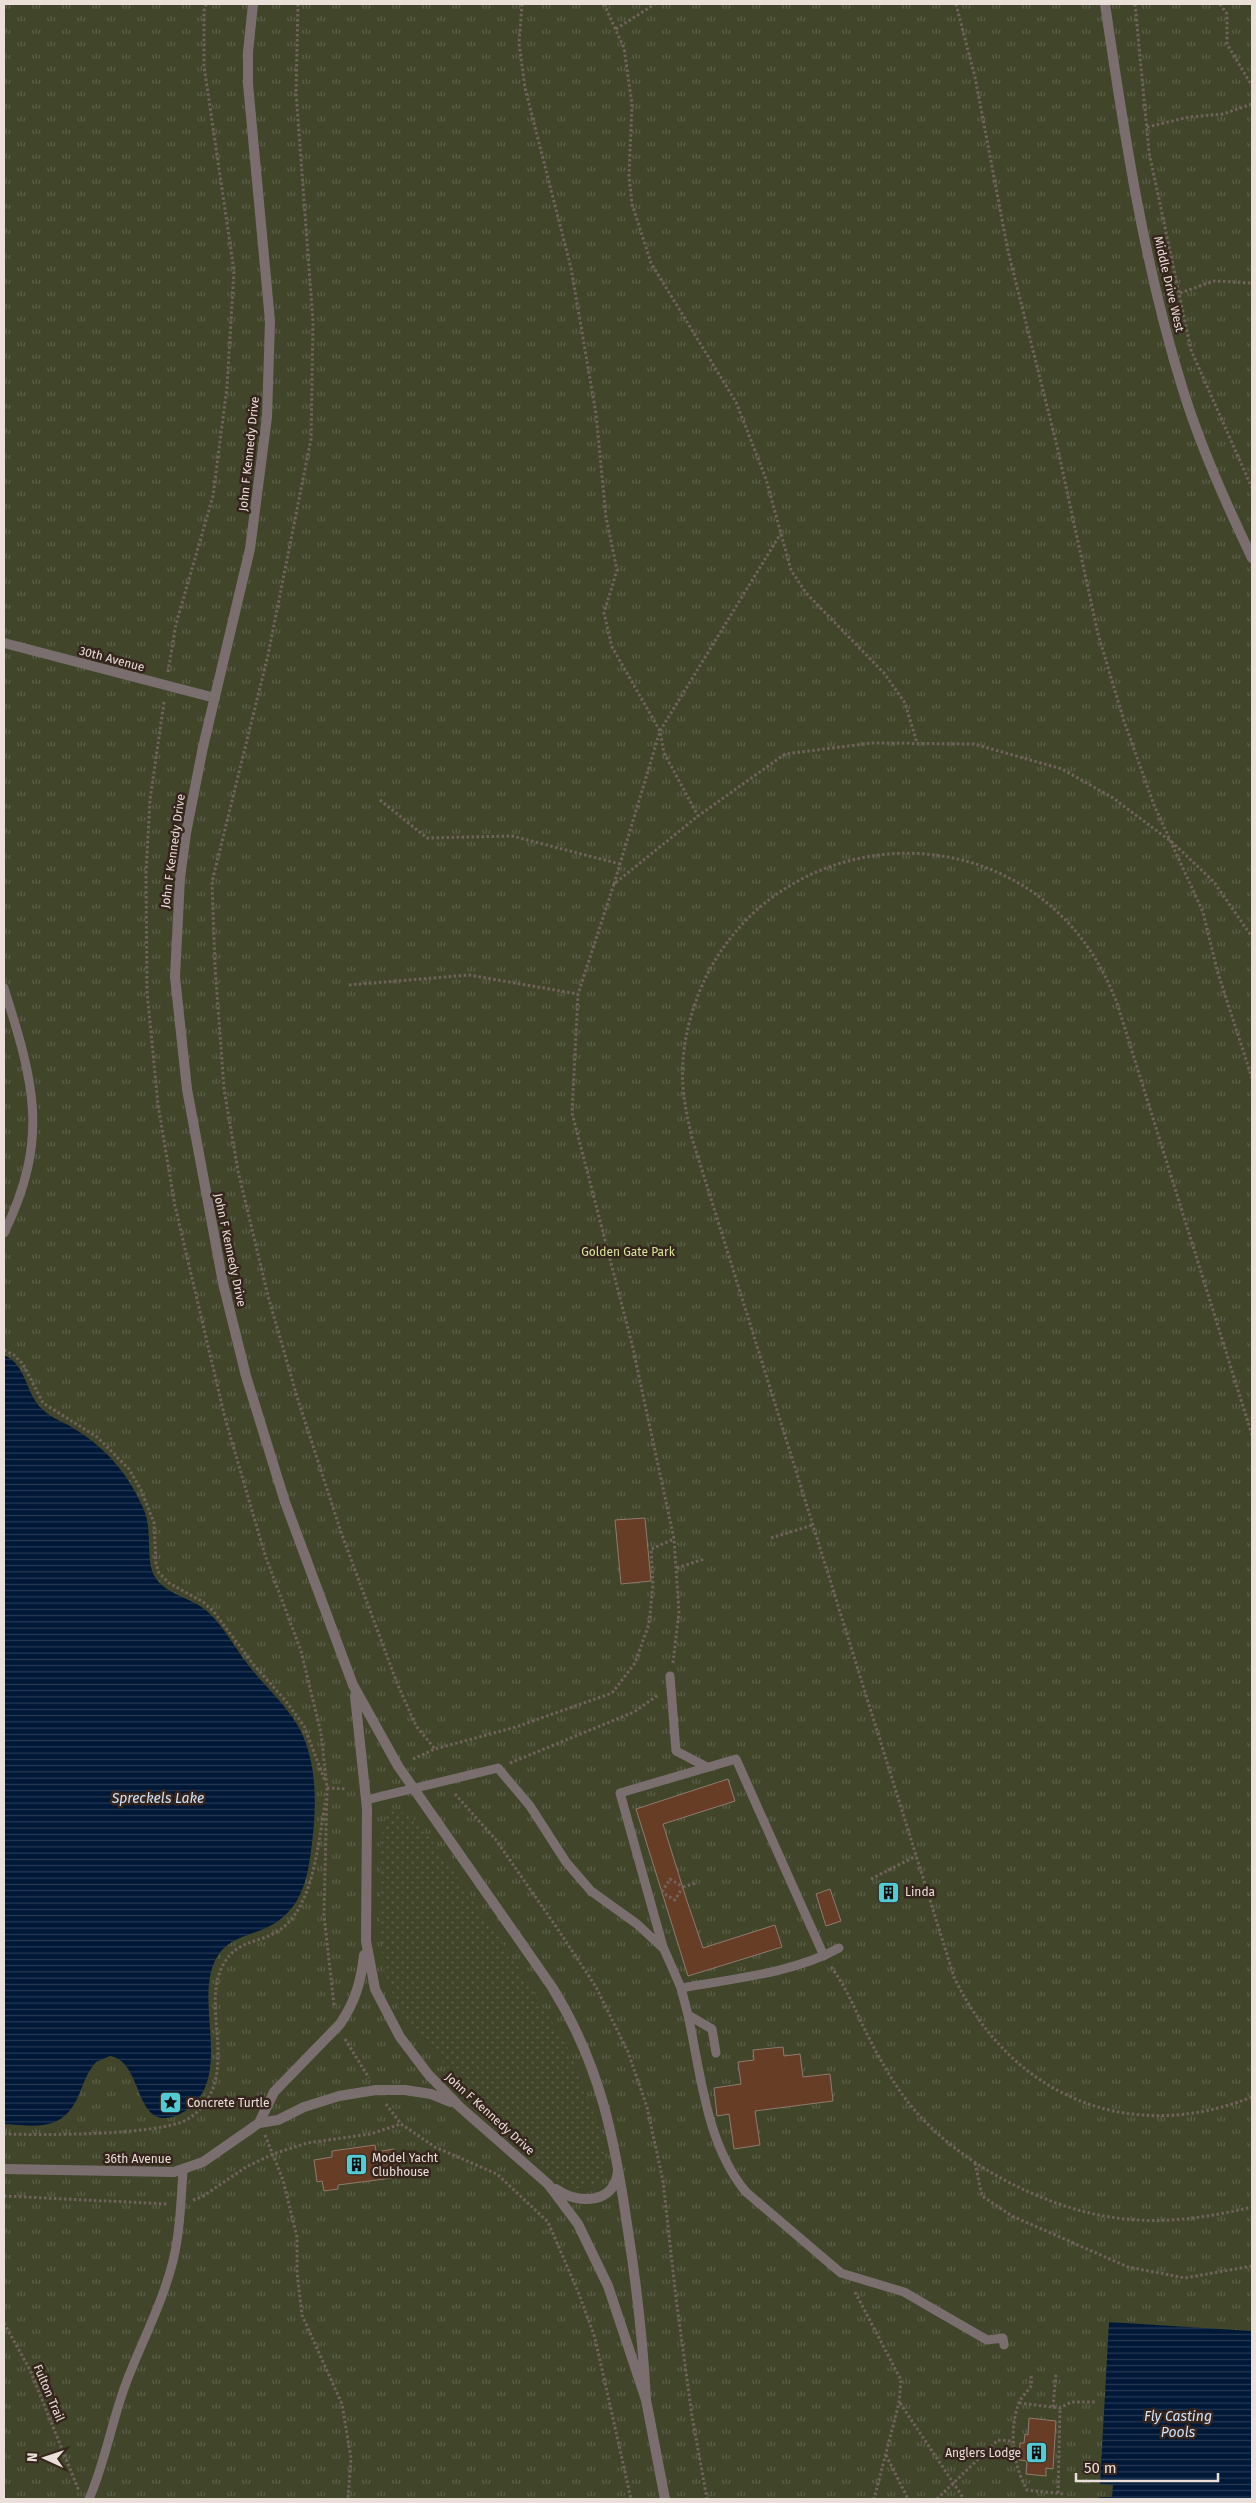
<svg xmlns="http://www.w3.org/2000/svg" width="1256" height="2503" font-family="'Fira Sans',sans-serif">
<style>
.park{fill:url(#park-tufts)}
.garden{fill:url(#garden-dots)}
.water{fill:url(#water-rules)}
.building{fill:#683d26;stroke:#8e7a70}
.lines{fill:none;stroke-linecap:round;stroke-linejoin:round}
.path{stroke:#71625b;stroke-width:3;stroke-dasharray:2.5 2.5;stroke-linecap:butt}
.service{stroke:#7a6f6e;stroke-width:9}
.pedestrian{stroke:#7a6f6e;stroke-width:10}
.tertiary{stroke:#7a6f6e;stroke-width:10}
.labels{text-anchor:middle;dominant-baseline:central;stroke-width:5;stroke-linejoin:round;paint-order:stroke}
.street-label{font-size:12px;fill:#ebdfda;stroke:#36251d}
.park-label{font-size:12px;fill:#d6e599;stroke:#36251d}
.poi-label{font-size:12px;fill:#ebdfda;stroke:#36251d;text-anchor:start}
.water-label{font-size:14px;font-style:italic;fill:#cee2fa;stroke:#36251d}
</style>
<defs>
<pattern id="park-tufts" width="24" height="20" patternUnits="userSpaceOnUse" patternTransform="scale(1.25)"><rect width="24" height="20" fill="#41462b"/><path d="M3 7l-1-3M5 7V3M7 7l1-3M15 17l-1-3M17 17v-4M19 17l1-3" fill="none" stroke="#5d6049"/></pattern>
<pattern id="garden-dots" width="8" height="8" patternUnits="userSpaceOnUse" patternTransform="scale(1.25)"><rect width="8" height="8" fill="#41462b"/><path d="M2 2h.1M6 6h.1" fill="none" stroke="#5d6049" stroke-width="1.8" stroke-linecap="round"/></pattern>
<pattern id="water-rules" width="6" height="5" patternUnits="userSpaceOnUse" patternTransform="scale(1.25)"><rect width="6" height="5" fill="#001837"/><path d="M0 2.5h6" fill="none" stroke="#253953"/></pattern>
</defs>
<rect width="100%" height="100%" fill="#36251d"/>
<path class="park" d="M4 4H1252V2499H4Z"/>
<path class="garden" d="M395 1810 411 1816 438 1848 512 1957 571 2053 600 2131 607 2165 598 2183 574 2189 553 2179 478 2102 424 2041 399 2009 385 1975 380 1927 381 1839 387 1815Z"/>
<path class="water" d="M4 1355C27 1365 25 1393 42 1409 52 1419 67 1423 78 1431 109 1451 130 1477 144 1510 153 1532 145 1560 155 1577 166 1595 193 1598 208 1612 224 1627 235 1648 249 1666 263 1684 280 1699 293 1718 319 1755 317 1808 311 1851 308 1875 303 1900 283 1917 257 1941 219 1929 210 1977 202 2019 229 2083 185 2111 180 2114 173 2118 166 2118 135 2120 141 2061 110 2056L96 2062C87 2072 83 2085 78 2097 62 2132 36 2126 4 2124Z
M1109 2322 1252 2331V2499H1099V2497H1112L1113 2485 1100 2484Z"/>
<path class="building" d="M645 1518 651 1581 621 1584 615 1520Z
M728 1779 735 1801 663 1824 686 1898 703 1948 775 1925 782 1947 688 1976 636 1809Z
M830 1889 841 1921 826 1926 816 1894Z
M783 2047 784 2056 800 2054 803 2077 830 2074 833 2101 755 2111 760 2145 734 2149 729 2114 717 2116 714 2088 741 2084 738 2062 754 2060 753 2050Z
M375 2145 376 2152 394 2149 397 2171H391L392 2178 338 2185V2189L324 2191 322 2181 317 2182 314 2160 332 2157V2151Z
M1029 2418 1056 2421 1053 2469 1046 2468V2476L1026 2474 1027 2461 1019 2460 1020 2443H1024L1025 2434 1028 2435Z"/>
<g class="lines">
<path class="path" d="M298 4 296 92 313 322 311 439 268 655 212 882 215 966 224 1089 238 1171 268 1296 298 1400 342 1535 397 1683 416 1726 435 1749
M522 4 519 43 525 88 571 268 596 414 606 517 617 570 604 613 612 647 660 731 664 753 698 816
M604 4 624 48 632 104 629 176 632 204 651 263 736 402 766 479 791 570 806 593 884 673 905 703 917 743
M956 4 975 77 1008 251 1058 450 1098 634 1124 721 1154 805 1203 912 1217 970 1252 1078
M1135 4 1149 152 1191 350 1252 488
M1220 4 1227 14V44L1252 86
M616 29 655 4
M1147 127 1189 117 1223 114 1252 104
M1180 293 1214 281 1252 283
M168 672 176 624 213 496 227 387 234 271 204 66V11L206 4
M164 702 150 800 146 872 147 991 158 1105 175 1206 225 1418 265 1555 301 1651 321 1733 327 1788 324 1916 334 2005
M380 800 427 838 512 836 620 864
M614 884 660 731 781 533
M349 985 469 975 578 994
M4 1350 14 1355 23 1364 43 1403 97 1437 129 1469 141 1490 154 1523 156 1563 159 1573 169 1583 203 1602 214 1612 253 1664 285 1700 304 1726 325 1781
M1252 1435 1117 1003C1107 978 1095 955 1078 934 978 812 785 832 710 969 692 1003 680 1046 683 1086 684 1103 688 1120 692 1138L954 1977C1011 2096 1128 2146 1252 2097
M771 1538 813 1525
M677 1568 704 1559
M673 1663 679 1612 674 1539 632 1344 572 1113 578 994 614 884 698 816 785 754 872 743 974 744 1062 769 1113 798 1173 843 1214 882 1252 937
M413 1759 435 1749 516 1727 612 1693 635 1663 649 1624 653 1584 651 1549 674 1539
M510 1763 634 1712 658 1695
M327 1788 347 1789
M455 1794 496 1840 557 1928 596 1987 628 2052 647 2107 663 2181 676 2298 692 2416 707 2499
M871 1879 916 1856
M683 1887 696 1883
M662 1892 670 1879 683 1887 675 1900 663 1893
M831 1967C846 1986 854 2008 865 2030 878 2056 893 2084 912 2107 957 2162 1040 2206 1110 2217 1158 2225 1206 2218 1252 2207
M345 2039 369 2078
M386 2104 401 2124 435 2147 497 2174 548 2222 579 2294 595 2338 631 2499
M4 2134C41 2135 159 2136 188 2119 210 2105 218 2082 218 2057 219 2027 208 1991 224 1963 239 1939 257 1944 278 1931 315 1908 318 1839 326 1799
M265 2135 283 2180 297 2237V2272L302 2315 342 2404 351 2458 348 2499
M975 2163 982 2196 1012 2216 1128 2267 1185 2278 1252 2266
M4 2196 168 2204
M193 2200 202 2197 246 2167 273 2154 307 2143 370 2134 401 2124
M855 2292 901 2380 899 2403 874 2499
M4 2323 30 2370 79 2491
M1031 2376 1032 2385C1028 2391 1020 2398 1018 2405 1009 2433 1013 2464 1027 2490L1064 2494
M900 2403 964 2499
M1019 2403 1060 2408 1071 2402H1097
M1053 2407 1056 2373
M886 2455 908 2499
M1058 2493 1060 2408
M937 2499 998 2440 1012 2441"/>
<path class="service" d="M4 988C34 1083 50 1138 4 1233
M670 1676 676 1751 707 1767
M366 1800 498 1768 530 1806 566 1862 591 1891 637 1924 664 1949 681 1988 688 2015 712 2029 716 2053
M663 1947 620 1793 736 1759 824 1956
M681 1988C731 1979 794 1973 839 1948
M688 2015C701 2074 706 2144 746 2192L841 2273 904 2292 987 2340 1003 2338 1004 2345
M89 2499C105 2463 111 2424 125 2386 140 2345 162 2305 173 2261 180 2232 181 2201 183 2170"/>
<path class="pedestrian" d="M1105 4C1124 133 1144 265 1183 390 1201 448 1226 503 1252 558"/>
<path class="tertiary" d="M253 4 248 52V84L270 321 267 417 250 549 203 747 186 833 180 878 175 977 187 1089 223 1283 246 1376 285 1502 353 1685 398 1766 552 1987C601 2066 615 2140 628 2231 637 2288 643 2343 646 2400
M4 643 215 698
M355 1696 367 1809 366 1941 375 1989 400 2037 428 2074 460 2107 548 2184 578 2224 608 2286 646 2400 665 2499
M259 2123 274 2092 340 2024C355 2002 361 1982 364 1955
M4 2169 174 2172 203 2162 259 2123 278 2120 304 2107 339 2096 376 2090H405L431 2094 451 2102
M556 2189C578 2205 615 2204 618 2171"/>
</g>
<defs>
<symbol id="building-square" viewBox="-11 -11 22 22"><rect x="-9" y="-9" width="18" height="18" rx="4" fill="#51ccd4" stroke="#36251d"/><path d="M-4-6H4V6H1V3H-1V6H-4ZM-2.5-4.3h1.7v1.8h-1.7ZM.8-4.3h1.7v1.8H.8ZM-2.5-1h1.7V.8h-1.7ZM.8-1h1.7V.8H.8Z" fill="#111"/></symbol>
<symbol id="sight-square" viewBox="-11 -11 22 22"><rect x="-9" y="-9" width="18" height="18" rx="4" fill="#51ccd4" stroke="#36251d"/><path d="M0-6L1.8-2.2L6-1.7L2.9 1.2L3.7 5.4L0 3.3L-3.7 5.4L-2.9 1.2L-6-1.7L-1.8-2.2Z" fill="#111"/></symbol>
</defs>
<g fill-rule="evenodd">
<use href="#building-square" x="876" y="1880" width="25" height="25"/>
<use href="#sight-square" x="158" y="2090" width="25" height="25"/>
<use href="#building-square" x="344" y="2152" width="25" height="25"/>
<use href="#building-square" x="1024" y="2440" width="25" height="25"/>
</g>
<g class="labels">
<g class="street-label">
<text transform="translate(1169 284) rotate(77)">Middle Drive West</text>
<text transform="translate(249 454) rotate(-84)">John F Kennedy Drive</text>
<text transform="translate(112 659) rotate(15)">30th Avenue</text>
<text transform="translate(173 851) rotate(-82)">John F Kennedy Drive</text>
<text transform="translate(230 1250) rotate(78)">John F Kennedy Drive</text>
<text transform="translate(490 2114) rotate(42)">John F Kennedy Drive</text>
<text x="138" y="2159">36th Avenue</text>
<text transform="translate(49 2393) rotate(67)">Fulton Trail</text>
</g>
<g class="park-label">
<text x="628" y="1252">Golden Gate Park</text>
</g>
<g class="poi-label">
<text x="905" y="1892">Linda</text>
<text x="187" y="2103">Concrete Turtle</text>
<text x="372" y="2158">Model Yacht<tspan x="372" dy="14">Clubhouse</tspan></text>
<text x="1021" y="2453" text-anchor="end">Anglers Lodge</text>
</g>
<g class="water-label">
<text x="158" y="1798">Spreckels Lake</text>
<text x="1178" y="2416">Fly Casting<tspan x="1178" dy="16">Pools</tspan></text>
</g>
</g>
<rect width="1256" height="2503" fill="none" stroke="#ebdfda" stroke-width="10"/>
<g transform="translate(45 2458) rotate(273)" stroke="#36251d" stroke-width="4" paint-order="stroke">
<path d="M0-4L9 19L0 12L-9 19Z" fill="#ebdfda"/>
<text y="-8" font-size="14" font-weight="bold" text-anchor="middle" fill="#ebdfda">N</text>
</g>
<path d="M1076 2473v8h142v-8" fill="none" stroke="#ebdfda" stroke-width="2.5"/>
<text x="1084" y="2473" font-size="15" fill="#ebdfda" stroke="#36251d" stroke-width="4" paint-order="stroke">50 m</text>
</svg>
